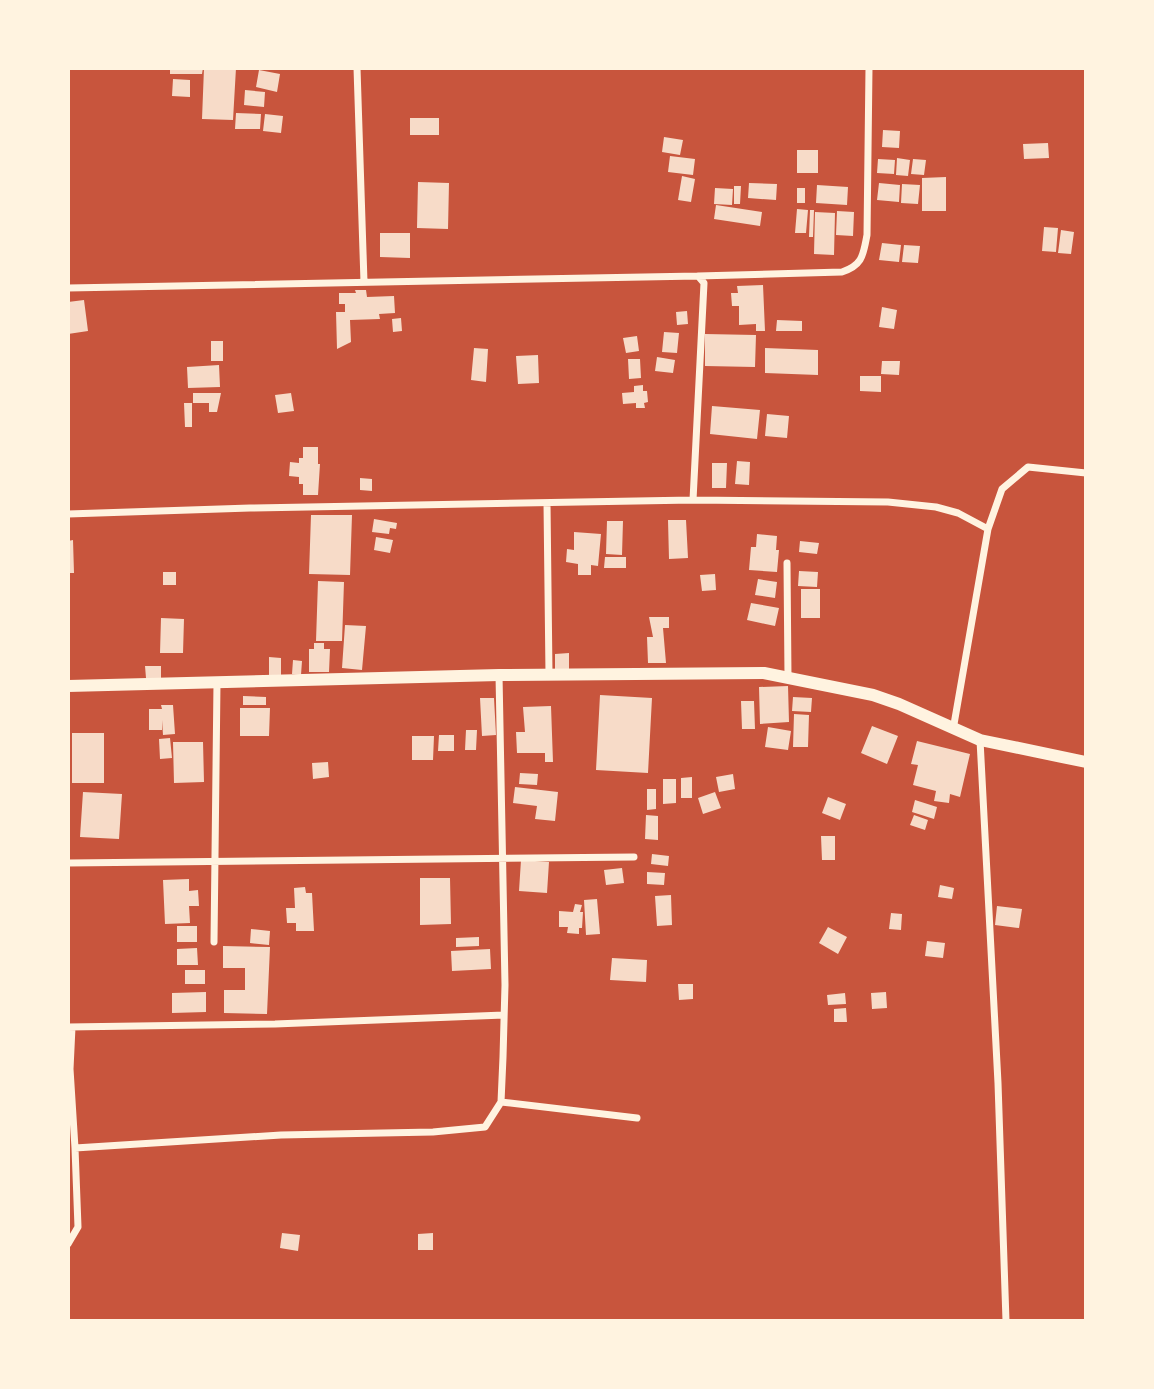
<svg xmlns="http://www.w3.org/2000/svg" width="1154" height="1389" font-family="Overpass,sans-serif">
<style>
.building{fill:#f7dbc8}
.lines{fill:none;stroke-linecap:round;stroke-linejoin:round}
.minor{stroke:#fff3e0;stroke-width:7}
.trunk{stroke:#fff3e0;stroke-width:12}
</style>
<rect width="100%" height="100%" fill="#c8553d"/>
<path class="building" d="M170 68H203L202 74H170Z
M204 68H236L233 120 202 119Z
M259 70 280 74 277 92 256 87Z
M173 79 190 80V97L172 96Z
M245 90 265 92 264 107 244 105Z
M236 113 261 114 260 129H235Z
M265 114 283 116 281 133 263 131Z
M410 118H439V135H410Z
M883 130 900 131 899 148 882 147Z
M664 137 683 140 680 155 662 152Z
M1048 143 1049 158 1024 159 1023 144Z
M797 150H818V173H797Z
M670 156 695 159 693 175 668 172Z
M897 158 910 160 908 176 896 175Z
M878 159 895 160 894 174 877 173Z
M913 159 926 160 924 175 911 174Z
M682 176 695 179 691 202 678 200Z
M946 177V211H922V178Z
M418 182 449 183 448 229 417 228Z
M749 183 777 184 776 200 748 198Z
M879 183 900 185 899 202 877 200Z
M902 184 920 185 918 204 901 203Z
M817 185 848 187 847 205 816 203Z
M734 186H741L740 204H734Z
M715 188 733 189 732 205 714 204Z
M797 188H805V203H797Z
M716 205 762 212 760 226 714 219Z
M797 209 808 210 806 233H795Z
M810 210H814L813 237H809Z
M837 211 854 212 853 236 836 235Z
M815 212 835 213 834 255 814 254Z
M1044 227 1058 228 1056 252 1042 251Z
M1061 230 1074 232 1071 254 1058 253Z
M380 233H410V258L380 257Z
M882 243 901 245 899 262 879 260Z
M904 245 920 246 918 263 902 262Z
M763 285 765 331H756V324L739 325V306H732L731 293H738L737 286Z
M355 290H366L367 297 394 296 395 313 379 314 380 319 350 320 351 342 337 349 336 312H345V304H339V293H356Z
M84 300 88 331 68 334V302Z
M882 307 897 310 894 329 879 327Z
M687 311 688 324 677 325 676 312Z
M401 318 402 331 393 332 392 319Z
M777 320 802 321V331H776Z
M664 332 679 333 677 353 662 352Z
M705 334 756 335 755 367 705 366Z
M637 336 639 351 626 353 623 338Z
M211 341H223V361H211Z
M474 348 488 349 486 382 471 380Z
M765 348 818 350V375L765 373Z
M538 355 539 383 518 384 516 356Z
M657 357 675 360 673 373 655 371Z
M628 359H640L641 378 629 379Z
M882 361H900L899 375 881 374Z
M219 365 220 387 188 388 187 367Z
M860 376H881V392L860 391Z
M643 385V391H647L648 402 644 403 645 408H636V403L623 404 622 393 634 392V386Z
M193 393H221L217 412H209V403H193Z
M291 393 294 411 278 413 275 395Z
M184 403H192V427H185Z
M712 406 760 410 757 439 710 434Z
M767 414 789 416 787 438 765 436Z
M303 447H318V464H320L318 495H303V484H299V477L289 476 290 462 299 463V458H303Z
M737 461 750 462 749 485 735 484Z
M712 463H727L726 488H712Z
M360 478 372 479V491L360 490Z
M311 515H352L350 575 309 574Z
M374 519 397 523 396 529 390 528 389 534 372 532Z
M668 520H686L688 558 669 559Z
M607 521H623L622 555 606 554Z
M574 532 601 534 598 566 591 565V575H578V564L566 562 567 549 574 550Z
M757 534 777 536 776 550H779L777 572 749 570 751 547H756Z
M376 537 393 540 390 553 374 550Z
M73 540 74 573H68V541Z
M800 541 819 543 817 554 799 552Z
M605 557H626V568H604Z
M799 571 818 572 817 587 798 586Z
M163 572H176V585H163Z
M715 574 716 590 702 591 700 575Z
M758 579 777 582 775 598 755 595Z
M318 581 344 582 342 641H316Z
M801 589H820V618H801Z
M751 603 779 608 775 626 747 620Z
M649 617H669V628H663L666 663H648L647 637H653Z
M161 618 184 619 183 653H160Z
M345 625 366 626 362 670 342 668Z
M314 643H324V649H330L329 672H309V649H314Z
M569 653V670H555V654Z
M269 657 281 658V677H269Z
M293 660 302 661 301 675 292 674Z
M145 666H161V678H146Z
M788 686 789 722 760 724 759 687Z
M600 695 652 698 648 773 596 770Z
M243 696 266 697V705H243Z
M793 697 812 698 811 712 792 711Z
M480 698H494L496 735 482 736Z
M741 701H754L755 729H742Z
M161 705H173L175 734 163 735 162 720V730H149V709H162Z
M551 706 553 762H545V753H517L516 732H525L523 707Z
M240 708H270L269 736H240Z
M794 714 809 715 808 747H793Z
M872 726 898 736 887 764 861 753Z
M768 727 791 731 788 750 765 747Z
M466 730H477L476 750H465Z
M72 733H104V783H72Z
M439 735H454V751H438Z
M412 736H434L433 760H412Z
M170 738 172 758 160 759 159 739Z
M917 741 970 754 960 797 950 794 949 803 934 801 936 791 913 785 918 765 911 764Z
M173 742H203L204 782 174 783Z
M328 762 329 777 313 779 312 763Z
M520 773 538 774 537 785 519 784Z
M733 774 735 789 719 792 716 777Z
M692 777V798H681V778Z
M663 779H676V803L663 804Z
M515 787 558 792 555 821 535 819 537 806 513 803Z
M647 789H656V809L647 810Z
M83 792 122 794 119 839 80 837Z
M715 792 721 808 703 814 698 798Z
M828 797 846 804 840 820 822 813Z
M915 800 937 807 934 819 912 812Z
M646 815 658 816V840L645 839Z
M914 815 928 820 925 830 910 825Z
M821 836H835V860H822Z
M652 854 669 856 668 866 651 864Z
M521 860 549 862 547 893 519 891Z
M622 868 624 883 606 885 604 870Z
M647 872 665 873 664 885 647 884Z
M420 878H450L451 924 420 925Z
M189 879V891L198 890 199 906H189L190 923 165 924 163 880Z
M940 885 954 888 952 899 938 897Z
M305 887 306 893H312L314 931H296V923H287L286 908H295L294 888Z
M671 895 672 925 657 926 655 896Z
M597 899 600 934 586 935 584 900Z
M575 904 582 905 580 912H583L582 928H579V934L567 933 568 927H559V911L573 912Z
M997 906 1022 909 1019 928 995 925Z
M891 913 902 914 901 930 889 929Z
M177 926H197V942H177Z
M828 927 847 937 838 954 819 943Z
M251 929 270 931 269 945 250 943Z
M479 937V946L456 947V938Z
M927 941 945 943 943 958 925 956Z
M223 946 270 947 267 1014 224 1013V990H245V968H223Z
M197 948 198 965H177V949Z
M490 949 491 969 452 971 451 951Z
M612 958 647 960 646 982 610 980Z
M185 970H205V984H185Z
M678 984H693V999L679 1000Z
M206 992V1012L172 1013V993Z
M886 992 887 1008 872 1009 871 993Z
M845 993 846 1004 828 1005 827 995Z
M846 1008 847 1022H834V1009Z
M282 1233 300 1235 298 1251 280 1248Z
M433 1233V1250H418V1234Z"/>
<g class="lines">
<path class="minor" d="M357 68 364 282
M698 276 842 272C863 265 863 255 867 235L869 68
M68 288 698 276 704 283 693 500
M547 503 549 674
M68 514 250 508 693 500 888 502 936 507 958 513 988 529
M787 563 788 677
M953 730 988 529 1002 489 1028 467 1086 473
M980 740 998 1083 1006 1321
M68 863 634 857
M214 942 217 683
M68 1027 275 1024 504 1015
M72 1027 70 1069 75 1148
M501 1102 637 1118
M68 1244 78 1227 75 1148 281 1135 433 1132 485 1127 501 1102 503 1057 505 985 499 675"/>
<path class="trunk" d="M68 686 499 675 764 673 873 695 899 704 980 740 1086 762"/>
</g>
<rect width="1154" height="1389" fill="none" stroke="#fff3e0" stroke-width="140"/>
</svg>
